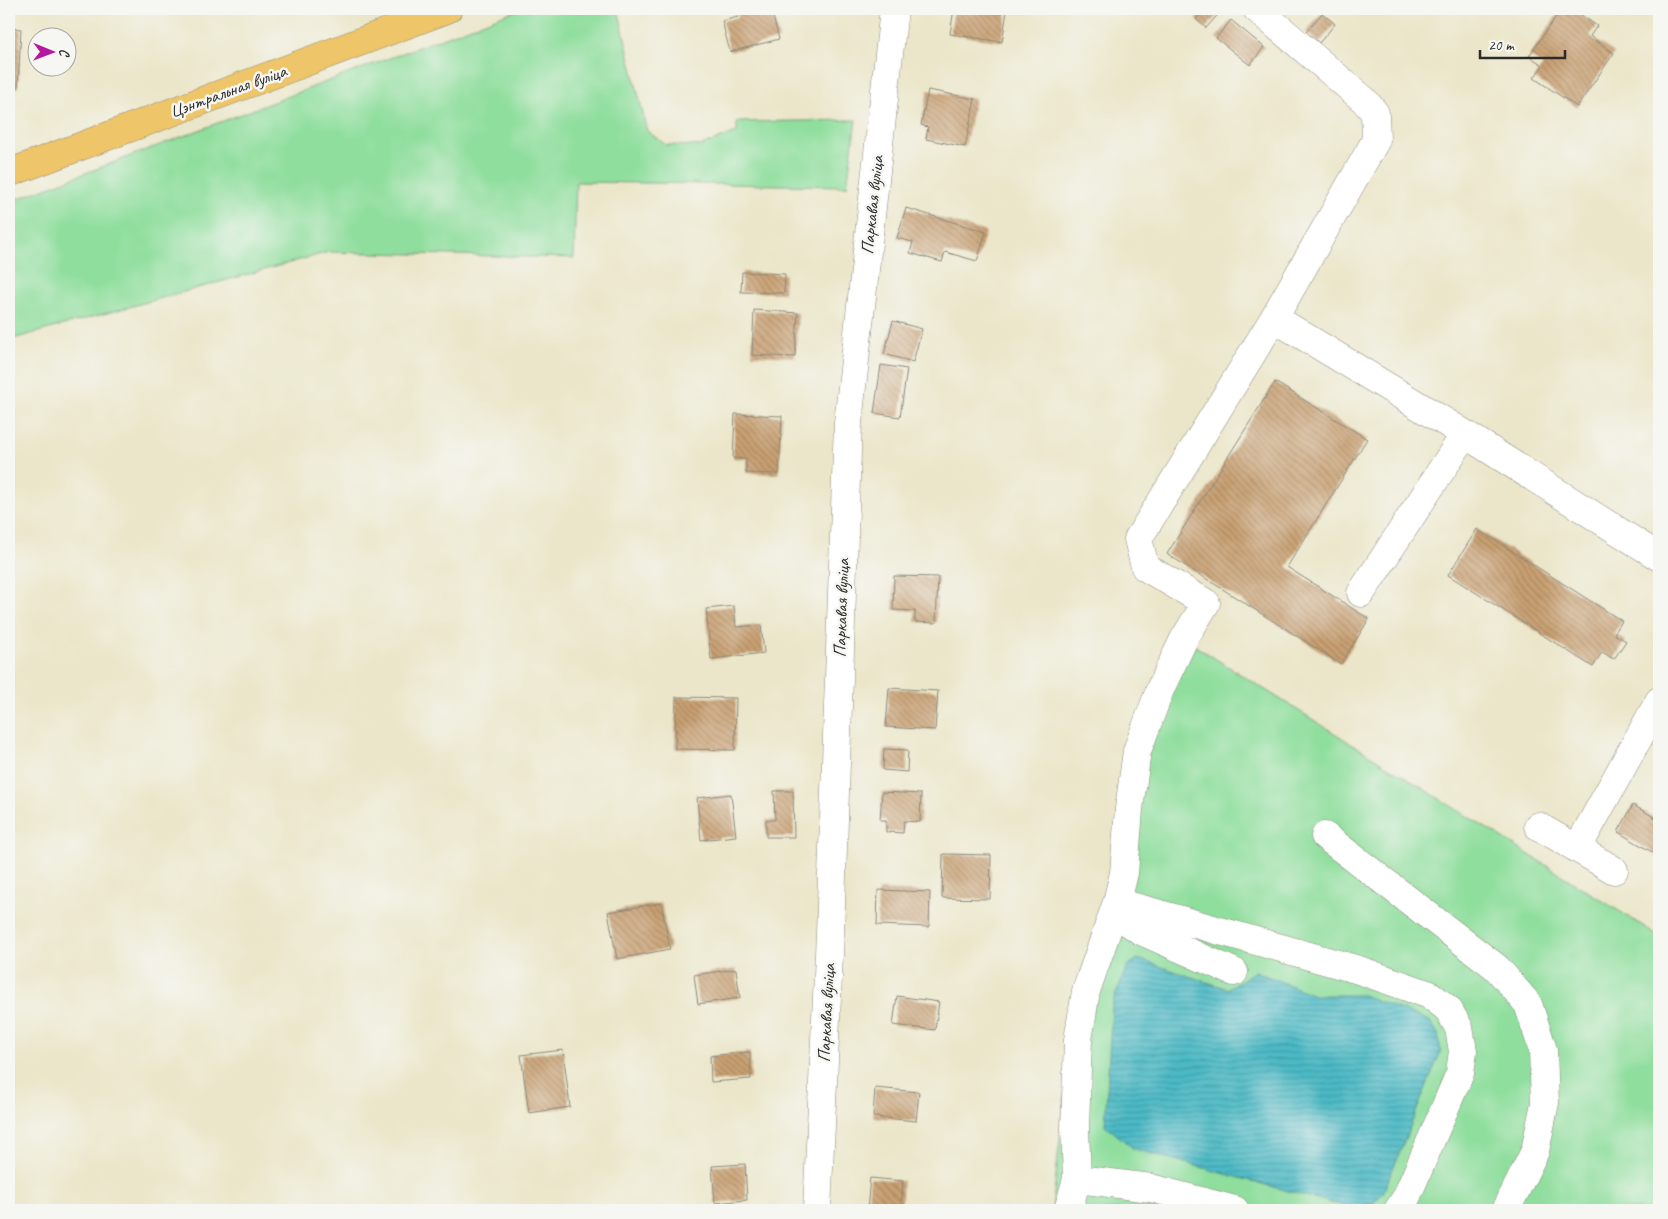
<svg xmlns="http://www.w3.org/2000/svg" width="1668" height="1219" font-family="Caveat,sans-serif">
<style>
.grass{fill:#8fde9d;stroke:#5d8464}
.water{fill:url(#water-rules);stroke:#3c7278}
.building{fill:url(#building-back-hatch)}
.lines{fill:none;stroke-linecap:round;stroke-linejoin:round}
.minor-casing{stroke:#8b887a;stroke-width:29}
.major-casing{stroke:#8b887a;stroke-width:29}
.minor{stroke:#fff;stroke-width:28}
.major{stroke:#eec569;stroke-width:28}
.labels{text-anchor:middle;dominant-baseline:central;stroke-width:5;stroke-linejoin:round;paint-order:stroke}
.street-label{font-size:18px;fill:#2b2b2b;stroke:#f6f6f2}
</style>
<defs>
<pattern id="water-rules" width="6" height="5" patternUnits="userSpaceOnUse" patternTransform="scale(1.25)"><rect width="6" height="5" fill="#4cbac6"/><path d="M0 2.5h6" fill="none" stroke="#3f97a1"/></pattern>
<pattern id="building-back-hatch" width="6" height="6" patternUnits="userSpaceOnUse" patternTransform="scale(1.25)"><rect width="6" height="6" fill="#c9a072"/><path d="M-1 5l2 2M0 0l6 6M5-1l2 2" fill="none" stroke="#a3835e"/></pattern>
</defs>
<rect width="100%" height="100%" fill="#f6f6f2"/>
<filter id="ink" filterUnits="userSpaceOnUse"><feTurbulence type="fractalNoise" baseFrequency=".02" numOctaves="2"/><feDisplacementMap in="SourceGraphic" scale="10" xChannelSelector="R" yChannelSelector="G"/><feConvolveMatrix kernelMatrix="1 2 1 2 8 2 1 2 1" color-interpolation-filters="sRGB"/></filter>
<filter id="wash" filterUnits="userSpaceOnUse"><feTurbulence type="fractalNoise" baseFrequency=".0096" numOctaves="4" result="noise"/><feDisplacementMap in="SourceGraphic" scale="20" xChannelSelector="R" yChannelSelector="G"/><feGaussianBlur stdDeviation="1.12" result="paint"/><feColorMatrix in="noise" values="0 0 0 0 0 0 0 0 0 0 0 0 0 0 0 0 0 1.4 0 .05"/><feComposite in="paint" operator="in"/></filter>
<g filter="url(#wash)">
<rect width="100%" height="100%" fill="#ebe6c9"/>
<path class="grass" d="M519 9H618L647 131 666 145 701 146 737 132V122L856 120 847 186 576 182 574 258 329 252 9 340V202Z
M1184 639 1659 936V1210H1052L1077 989Z"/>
<path class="water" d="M1138 959 1228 989 1255 971 1314 995H1363L1430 1021 1438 1034 1441 1051 1383 1193 1370 1207 1350 1208 1134 1149 1105 1125 1112 1004 1127 966Z"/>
<g id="blocks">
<path class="building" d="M736 9H753L754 13 771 9 779 39 730 52 722 21 738 17Z
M954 9H990L1007 11 1002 42 950 34Z
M1205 9H1223L1206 28 1196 19Z
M1561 9H1572L1597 26 1590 36 1614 53 1577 107 1534 78 1543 65 1529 56Z
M1322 13 1335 24 1319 43 1306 32Z
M1231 20 1264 47 1250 65 1216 38Z
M9 28 21 29 18 88 9 87Z
M928 90 975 99 965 147 926 139 928 127 921 125Z
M906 208 986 232 977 261 945 252 942 262 910 253 913 242 897 238Z
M742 272 785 274 784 293 741 292Z
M754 310 798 313 795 357 752 355Z
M893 321 922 329 913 362 884 354Z
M881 365 907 369 900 417 874 413Z
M1275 382 1367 439 1287 567 1369 619 1341 664 1167 554Z
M735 414 782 416 779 474 746 473V459L733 458Z
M1477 529 1622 621 1614 634 1626 641 1614 659 1602 652 1593 667 1448 575Z
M894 576 938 577 936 623 915 622V611L893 610Z
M734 606 736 627 761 625 764 653 711 659 706 609Z
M889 688 938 691 935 730 886 727Z
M676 697 736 698 735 750 675 749Z
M884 749 908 750 907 772 883 770Z
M774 791H793L794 837H766V820H775Z
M882 792 921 794 920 822 904 821 903 833 886 832V820H880Z
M731 794 736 836 701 840 697 798Z
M1633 805 1659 820V856L1618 832Z
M943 854 991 855 990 899 942 898Z
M878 890 930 892 929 927 877 925Z
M661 903 670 949 617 959 608 912Z
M736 969 740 998 698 1004 694 975Z
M897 996 939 1002 935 1030 893 1025Z
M563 1050 570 1107 529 1113 521 1055Z
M750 1052 751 1079 711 1082 710 1056Z
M875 1088 919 1092 916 1121 873 1117Z
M745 1164 747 1200 715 1203 712 1166Z
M870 1178 903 1181 901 1210H867Z"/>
</g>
</g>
<g filter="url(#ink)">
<use href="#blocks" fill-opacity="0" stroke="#8b887a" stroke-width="1"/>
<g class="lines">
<defs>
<path id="minor" d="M1274 318 1465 434 1659 557
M1361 593 1465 434
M1538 826 1614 870
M1325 836 1497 968 1528 1004 1543 1050 1545 1103 1535 1151 1506 1210
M1577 849 1659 701
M1117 902 1359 970 1430 995 1448 1009 1459 1028 1463 1051 1460 1073 1407 1196 1398 1210
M1117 902 1125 920 1141 931 1234 972
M1077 1179 1151 1188 1235 1210
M817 1210 830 933 848 423 894 9
M1068 1210 1077 1179 1075 1128 1078 1040 1086 991 1117 902 1124 873 1129 809 1137 751 1161 687 1184 639 1206 603 1145 567 1138 539 1274 318 1376 140 1375 113 1364 100 1257 9"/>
<path id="major" d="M9 173 448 9"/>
</defs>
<use href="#minor" class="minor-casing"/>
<use href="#major" class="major-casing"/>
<use href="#minor" class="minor"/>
<use href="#major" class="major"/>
</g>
</g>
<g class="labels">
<g class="street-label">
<text transform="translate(228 91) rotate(-20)">Цэнтральная вуліца</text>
<text transform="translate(872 205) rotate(-84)">Паркавая вуліца</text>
<text transform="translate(841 608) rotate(-88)">Паркавая вуліца</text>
<text transform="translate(826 1013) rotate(-87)">Паркавая вуліца</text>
</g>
</g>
<rect width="1668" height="1219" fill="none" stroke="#f6f6f2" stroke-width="30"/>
<g transform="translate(52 52) rotate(91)"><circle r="24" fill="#f6f6f2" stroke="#a5a5a2"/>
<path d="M0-4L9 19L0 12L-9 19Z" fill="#b5179e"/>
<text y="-8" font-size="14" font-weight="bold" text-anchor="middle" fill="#2b2b2b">С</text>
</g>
<path d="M1480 50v8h85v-8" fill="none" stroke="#2b2b2b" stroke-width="2.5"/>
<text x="1488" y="50" font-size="15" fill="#2b2b2b" stroke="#f6f6f2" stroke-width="4" paint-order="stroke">20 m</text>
</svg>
